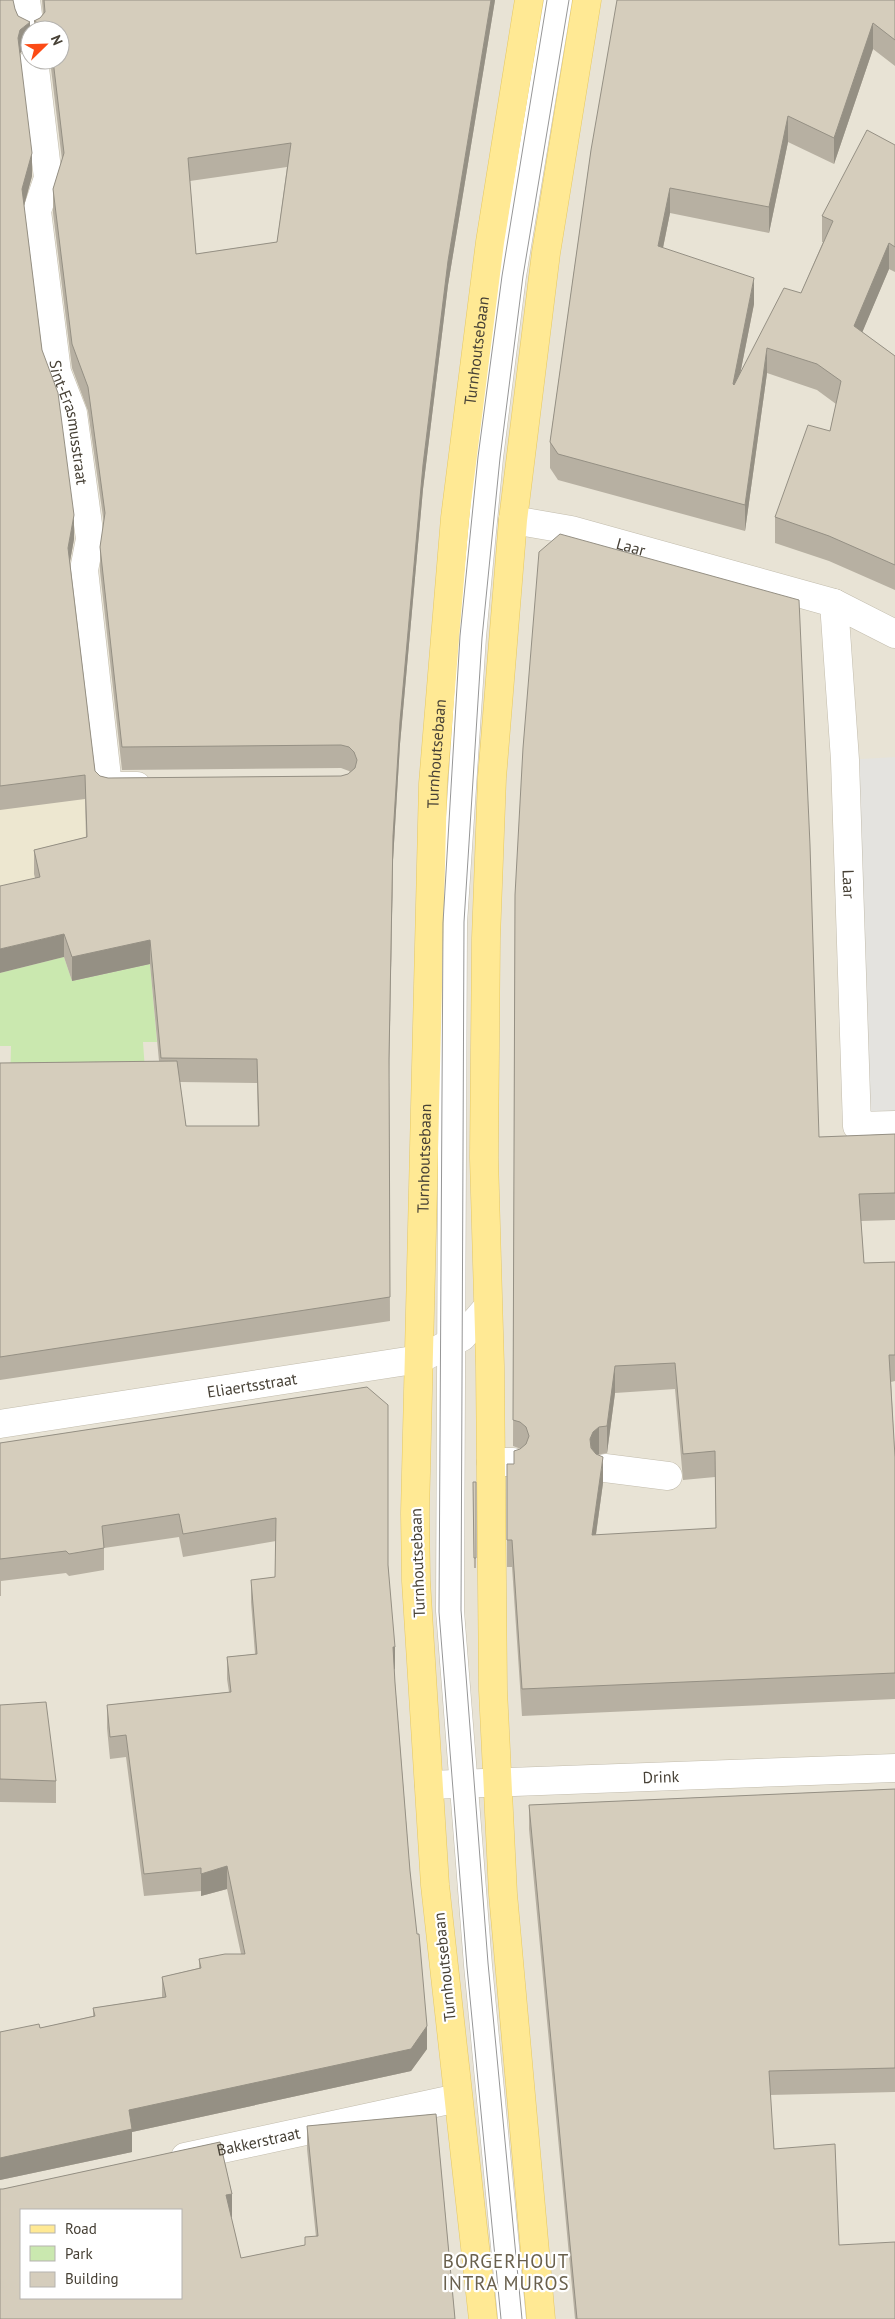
<svg xmlns="http://www.w3.org/2000/svg" width="895" height="2319" font-family="'PT Sans',sans-serif">
<style>
.residential{fill:#e8e3d5;fill-rule:evenodd}
.education{fill:#ede7d0}
.green{fill:#cae8af}
.parking{fill:#e4e3df}
.lines{fill:none;stroke-linecap:round;stroke-linejoin:round}
.minor-casing{stroke:#c2bcac;stroke-width:29}
.major-casing{stroke:#e5c863;stroke-width:29}
.minor{stroke:#fff;stroke-width:28}
.major{stroke:#ffe994;stroke-width:28}
.tram{stroke:#969696;stroke-width:1}
.wall{fill:#b7b0a2;fill-rule:evenodd}
.shaded-wall{fill:#959084}
.building{fill:#d5cdbc;stroke:#959084;fill-rule:evenodd}
.labels{text-anchor:middle;dominant-baseline:central;stroke-width:4.5;stroke-linejoin:round;paint-order:stroke}
.street-label{font-size:16px;fill:#474136;stroke:#fff}
.quarter-label{font-size:19px;letter-spacing:1px;fill:#69604d;stroke:#fff}
</style>
<rect width="100%" height="100%" fill="#f3f1e7"/>
<path class="residential" d="M0 0H895V2319H0ZM30 30H60V60H30ZM21 2210H181V2298H21Z"/>
<path class="education" d="M89 770 146 937 0 973V782Z"/>
<path class="green" d="M64 957 72 981 150 964 157 1042H143L146 1085 10 1086 11 1046H0V973Z"/>
<path class="parking" d="M895 757V1125L857 1126 845 760Z"/>
<g class="lines">
<defs>
<g id="minor">
<path d="M26 0 30 30"/>
<path id="s1" d="M34 60 48 178 37 211 57 372 73 413 90 539 84 570 108 786H137"/>
<path id="s2" d="M513 520 571 530 834 603"/>
<path id="s3" d="M895 634 834 603 845 760 857 1126 895 1125"/>
<path id="s4" d="M0 1424 420 1359 462 1337 487 1308"/>
<path d="M491 1462H513"/>
<path d="M605 1468 668 1476"/>
<path id="s5" d="M429 1785 895 1768"/>
<path id="s6" d="M185 2157 458 2098"/>
<path d="M512 2319 478 1965 450 1611 453 923 472 637 489 458 512 276 558 0"/>
</g>
<g id="major">
<path id="s7" d="M483 2319 435 1885 416 1581 415 1513 433 784 455 518 490 242 529 0"/>
<path d="M541 2319 503 1894 493 1690 490 1366 484 1158 486 938 492 778 513 520 546 253 587 0"/>
</g>
</defs>
<use href="#minor" class="minor-casing"/>
<use href="#major" class="major-casing"/>
<use href="#minor" class="minor"/>
<use href="#major" class="major"/>
<path class="tram" d="M501 2319 467 1967 439 1612 443 923 460 636 478 457 502 276 547 0
M522 2319 488 1963 461 1610 464 922 482 638 500 458 523 276 569 0"/>
</g>
<path class="wall" d="M0 0 15 9 30 45 20 53 32 176 24 206 42 350 74 539 70 562 95 771 100 776 108 778 341 776 348 774 350 772 349 771 341 768 122 770 100 571V547L104 524 88 411 72 368 53 213V189L62 160 50 60H60V30H34V21L40 18 43 14 42 0H495L448 285 423 489 400 744 393 860 389 1076 390 1321 0 1380V1063L159 1061 150 964 72 981 64 957 35 878 34 874V850L86 837 85 799 0 810ZM287 167 277 242 196 254 190 181ZM180 1082 257 1083 258 1126H186Z
M895 0V66L873 49 834 164 788 142 769 233 670 213 663 248 754 304 740 374 801 293 823 242H822V216L895 145V272L889 269 862 332 895 356V590L829 561 775 543V517L830 431 836 404 817 390 767 373 745 531 558 480 550 468V442L591 150Z
M515 895 819 1137 895 1134V1220L861 1221 864 1263 895 1262V1381L891 1382 895 1457V1699L522 1716 512 1567H507V1491L514 1464 521 1449 513 1446ZM675 1389 683 1480 715 1477 716 1529 596 1535 603 1483 597 1455 607 1453 615 1393Z
M367 1387 388 1565 395 1669H394L410 1871 427 2049 411 2071 132 2132V2152L0 2180V2032L40 2028 93 2016V2008L162 1997V1977L199 1968V1959L241 1954 227 1889 201 1896V1891L144 1896 126 1757 110 1759 107 1728V1705L229 1692 227 1679V1657L255 1654 251 1602V1580L275 1577 276 1541 183 1557 179 1537 104 1548V1570L69 1576 66 1573 1 1581V1596H0V1443Z
M473 1482H476V1568H474Z
M0 1705 56 1781V1803L0 1802Z
M895 1789V2092L770 2095 774 2149 839 2245 895 2319H575L529 1829V1805Z
M436 2114 455 2319H0V2189H3L220 2142 232 2194V2217H231L241 2258 305 2245V2237H316L307 2149V2126ZM21 2210H181V2298H21Z"/>
<path class="shaded-wall" d="M491 0H495L448 285 423 489 400 744 393 860 389 1082 393 836 400 721 423 465 448 261Z
M30 22V45L20 53 18 38 20 30Z
M873 23V49L834 164V138Z
M788 116V142L769 233V207Z
M32 153V176L22 213V189Z
M670 188V213L658 272V246Z
M889 243V269L854 352V326Z
M754 278V304L733 410V384Z
M767 348V373L745 531V505Z
M74 515V539L68 572V548Z
M64 934V957L0 973V949Z
M150 940V964L72 981V957Z
M615 1366V1393L607 1453V1426Z
M599 1427V1454L593 1458 590 1439 593 1432Z
M603 1457V1483L592 1562V1535Z
M393 1647H395V1669L393 1670Z
M227 1866V1889L201 1896V1874Z
M427 2026V2049L411 2071 132 2132V2152L0 2180V2158L129 2110Z
M232 2194V2217L226 2218V2195Z"/>
<path class="building" d="M0 0H13L15 9 18 16 30 22 20 30 18 38 32 153 22 189 42 350 58 393 74 515 68 548 95 771 100 776 108 778 341 776 348 774 355 768 357 760 354 752 349 747 341 745 122 747 100 547 105 513 88 387 72 344 53 189 64 153 53 60H60V30H48L46 27 34 21 40 18 45 12 44 0H491L448 261 423 465 400 721 393 836 389 1059 390 1297 0 1357V1063L177 1061 186 1126H259L257 1059 161 1058 150 940 72 957 64 934 0 949V886L40 877 34 850 87 837 85 775 0 786ZM291 143 277 242 196 254 188 158Z
M617 0H895V40L873 23 834 138 788 116 769 207 670 188 658 246 754 278 733 384 734 385 784 288 801 293 833 221 822 216 867 130 895 145V247L889 243 854 326 895 356V565L829 536 775 517 808 425 830 431 841 381 817 364 767 348 745 505 558 454 550 442 591 150Z
M560 534 799 600 810 845 819 1137 895 1134V1193L859 1194 864 1263 895 1262V1355H889L895 1457V1673L522 1689 512 1540H507V1464H514V1451L520 1449 526 1444 529 1436 526 1427 520 1422 513 1420 515 895 523 748 539 552ZM675 1363 683 1454 715 1451 716 1528 592 1535 603 1457 596 1454 591 1448 590 1439 593 1432 599 1427 607 1426 615 1366Z
M367 1387 388 1405V1565L395 1647H393L395 1683 410 1871 417 1934H419L427 2026 411 2049 129 2110 132 2129 0 2158V2032L39 2024 40 2028 95 2016 93 2008 166 1997 162 1977 201 1968 199 1959 225 1954H245L227 1866 201 1874V1868L144 1874 126 1735 110 1737 107 1705 231 1692 227 1657 257 1654 251 1580 275 1577 276 1518 183 1534 179 1514 102 1526 104 1548 69 1554 66 1551 0 1559V1443Z
M473 1482H476V1558H474Z
M46 1702 56 1781 0 1779V1705Z
M895 1789V2068L769 2071 774 2149 835 2144 839 2245 895 2242V2319H577L529 1805Z
M436 2114 455 2319H0V2189H3L220 2142 232 2194 226 2195 241 2258 305 2245V2237L318 2236 307 2126ZM21 2210H181V2298H21Z"/>
<g class="labels">
<g class="street-label">
<text stroke="none"><textPath href="#s7" startOffset="1974">Turnhoutsebaan</textPath></text>
<text stroke="none"><textPath href="#s1" startOffset="368">Sint-Erasmusstraat</textPath></text>
<text stroke="none"><textPath href="#s2" startOffset="121">Laar</textPath></text>
<text stroke="none"><textPath href="#s7" startOffset="1569">Turnhoutsebaan</textPath></text>
<text stroke="none"><textPath href="#s3" startOffset="350">Laar</textPath></text>
<text stroke="none"><textPath href="#s7" startOffset="1164">Turnhoutsebaan</textPath></text>
<text stroke="none"><textPath href="#s4" startOffset="255">Eliaertsstraat</textPath></text>
<text transform="translate(417 1563) rotate(-92)">Turnhoutsebaan</text>
<text stroke="none"><textPath href="#s5" startOffset="232">Drink</textPath></text>
<text transform="translate(444 1967) rotate(-96)">Turnhoutsebaan</text>
<text stroke="none"><textPath href="#s6" startOffset="75">Bakkerstraat</textPath></text>
</g>
<g class="quarter-label">
<text x="506" y="2261">BORGERHOUT<tspan x="506" dy="22">INTRA MUROS</tspan></text>
</g>
</g>
<rect x="20" y="2209" width="162" height="90" fill="#ffffff" stroke="#b5b3af"/>
<rect x="30" y="2225" width="25" height="8" fill="#ffe994" stroke="#b5b3af"/>
<text x="65" y="2234" font-size="15" fill="#474136">Road</text>
<rect x="30" y="2246" width="25" height="15" fill="#cae8af" stroke="#b5b3af"/>
<text x="65" y="2259" font-size="15" fill="#474136">Park</text>
<rect x="30" y="2272" width="25" height="15" fill="#d5cdbc" stroke="#b5b3af"/>
<text x="65" y="2284" font-size="15" fill="#474136">Building</text>
<g transform="translate(45 45) rotate(67)"><circle r="24" fill="#ffffff" stroke="#b5b3af"/>
<path d="M0-4L9 19L0 12L-9 19Z" fill="#fc4b16"/>
<text y="-8" font-size="14" font-weight="bold" text-anchor="middle" fill="#474136">N</text>
</g>
</svg>
